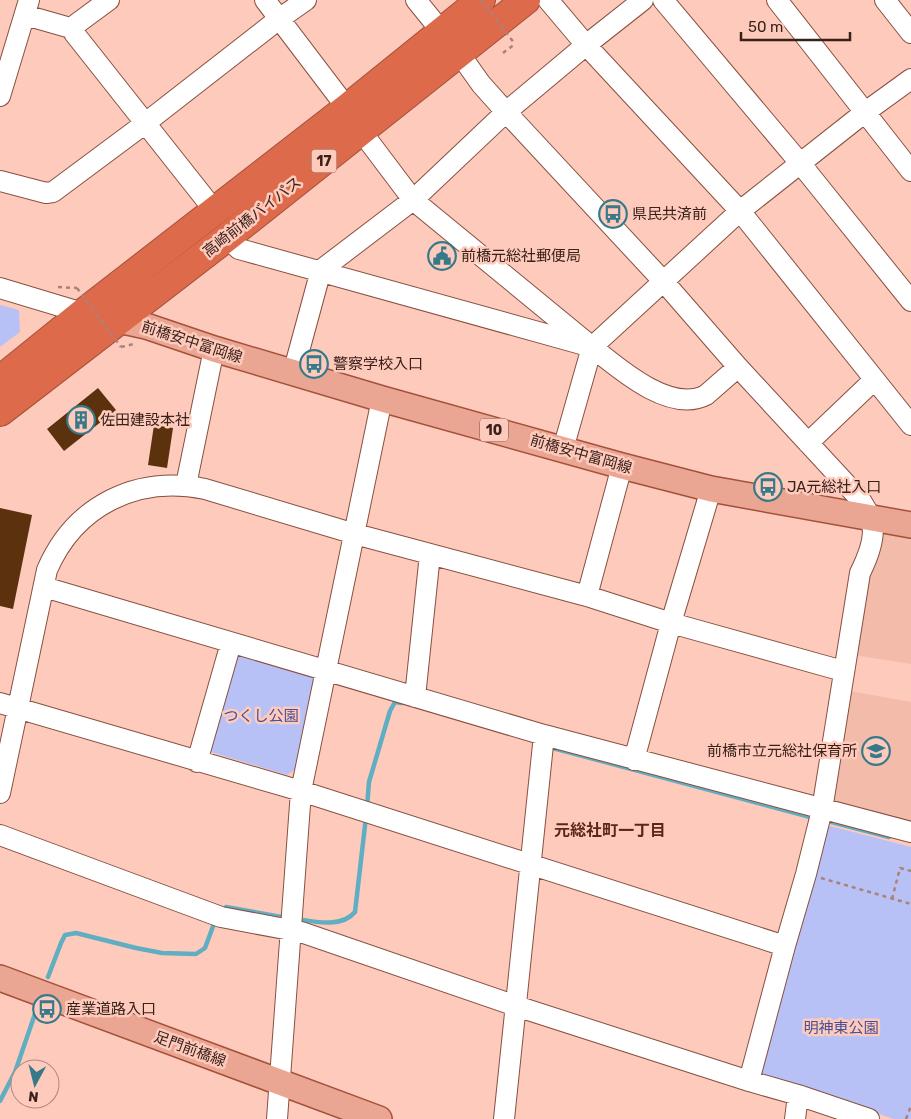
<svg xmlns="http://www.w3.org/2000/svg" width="911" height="1119" font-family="Rubik,'Noto Sans JP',sans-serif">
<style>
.built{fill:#f3bbaa}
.green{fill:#b8c1f5}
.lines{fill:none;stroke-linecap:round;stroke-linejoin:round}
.stream{stroke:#60aec2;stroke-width:4.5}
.building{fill:#5c310d}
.minor-casing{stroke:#875040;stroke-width:22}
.major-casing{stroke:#a4513a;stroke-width:28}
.highway-casing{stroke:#a4513a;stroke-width:30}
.path{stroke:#aa8277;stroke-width:2.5;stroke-dasharray:4 4;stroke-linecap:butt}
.minor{stroke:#fff;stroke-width:20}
.major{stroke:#eba693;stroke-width:25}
.highway{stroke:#dd6a4b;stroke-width:28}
.path-bridge{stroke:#aa8277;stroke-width:2.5;stroke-dasharray:4 4;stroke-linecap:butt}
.labels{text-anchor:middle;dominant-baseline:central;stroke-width:5;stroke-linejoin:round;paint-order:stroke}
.shield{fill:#fecabc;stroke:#75544b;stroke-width:1}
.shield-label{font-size:14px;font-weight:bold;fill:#3a221b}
.poi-label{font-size:15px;fill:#3a221b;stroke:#fecabc;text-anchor:start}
.street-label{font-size:15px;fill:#3a221b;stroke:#fecabc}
.park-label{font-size:15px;fill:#484f94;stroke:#fecabc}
.neighbourhood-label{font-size:16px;font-weight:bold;fill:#5a281a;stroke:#fecabc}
</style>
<rect width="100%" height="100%" fill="#fecabc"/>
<path class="built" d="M879 532 911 537V664L854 655 868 576Z
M850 691 911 702V826L839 808 834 800Z"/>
<path class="green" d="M0 305 19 310 20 332 0 347Z
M231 652 316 677 297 768 287 775 204 750Z
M830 826 911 847V1119H894L762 1074 759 1066 827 827Z"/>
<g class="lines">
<path class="stream" d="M549 747 814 818
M367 807 369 782 390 711 395 702 402 703
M824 820 889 837
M223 911 226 907 287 918
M297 919C315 922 342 928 355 912L366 817
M48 977 61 943 65 935 76 933 136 948 162 953 196 954 205 948 215 921
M0 1101 15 1072 36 1011"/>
</g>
<path class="building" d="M98 388 116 410 64 451 47 429Z
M154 425 173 428 167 468 148 465Z
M0 508 32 515 13 609 0 606Z"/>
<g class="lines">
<defs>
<path id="minor" d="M109 0 75 25 74 33 214 210
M265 0 347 108
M416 0 459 53 481 84 506 112 664 282 738 367 860 499C864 506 869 513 871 520 877 536 867 559 860 573L822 810 806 874 785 946 749 1081
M548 0 586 45 740 211 911 425
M663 0 800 163 911 301
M777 0 911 171
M885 0 911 33
M25 15 74 29
M0 96 29 0
M361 131 413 200 586 342
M0 181 46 193 53 192 139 128 279 19 306 0
M226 238 239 249 592 347C618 368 670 414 706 395L738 367
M0 288 83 313
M293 373 321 270 413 200 506 112 586 45 643 0
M808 443 874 380
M563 449 592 347 740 211 864 113 911 79
M186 485 214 349
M44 587 544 735 911 832
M587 596 622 466
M415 697 430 554
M0 703 301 791 785 946
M634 760 671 623 711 489
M197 762 231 643
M0 793 47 570C75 505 137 475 205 489L355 534 587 596 671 623 843 671
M0 835 221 917 301 932 516 1006 749 1081 798 1095 869 1119
M277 1119 301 791 382 399
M504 1119 544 735
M795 1119 798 1095"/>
<path id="major" d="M105 317 146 326 214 349 382 399 622 466 711 489 911 525
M0 978 379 1119"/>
<path id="highway" d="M0 380 83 313 347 108 481 0
M0 412 226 238 526 0"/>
</defs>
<use href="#minor" class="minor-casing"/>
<use href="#major" class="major-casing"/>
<use href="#highway" class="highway-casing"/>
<path class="path" d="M503 53 515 44
M58 287 77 288
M121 347 134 344
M821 878 911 904
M892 899 900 868 911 871
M906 1119 911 1106"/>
<use href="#minor" class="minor"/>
<use href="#major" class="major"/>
<use href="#highway" class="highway"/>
<path class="path-bridge" d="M481 0 515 44
M77 288 121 347"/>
</g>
<defs>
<symbol id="bus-ring" viewBox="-11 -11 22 22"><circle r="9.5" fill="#fecabc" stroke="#367a8a" stroke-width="1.5"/><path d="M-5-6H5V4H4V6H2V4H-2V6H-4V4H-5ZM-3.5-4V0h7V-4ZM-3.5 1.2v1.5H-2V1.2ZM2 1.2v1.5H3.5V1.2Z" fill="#367a8a"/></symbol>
<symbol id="civic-ring" viewBox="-11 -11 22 22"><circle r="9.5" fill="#fecabc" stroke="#367a8a" stroke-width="1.5"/><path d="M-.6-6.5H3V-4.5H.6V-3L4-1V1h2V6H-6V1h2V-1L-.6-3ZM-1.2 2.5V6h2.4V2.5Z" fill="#367a8a"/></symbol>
<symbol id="building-ring" viewBox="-11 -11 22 22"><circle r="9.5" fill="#fecabc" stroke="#367a8a" stroke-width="1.5"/><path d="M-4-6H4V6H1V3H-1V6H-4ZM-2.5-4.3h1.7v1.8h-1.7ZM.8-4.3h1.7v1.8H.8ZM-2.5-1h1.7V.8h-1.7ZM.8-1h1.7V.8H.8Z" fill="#367a8a"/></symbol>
<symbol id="school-ring" viewBox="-11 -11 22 22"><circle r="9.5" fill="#fecabc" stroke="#367a8a" stroke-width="1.5"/><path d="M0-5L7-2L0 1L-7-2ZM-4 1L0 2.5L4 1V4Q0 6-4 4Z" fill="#367a8a"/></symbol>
</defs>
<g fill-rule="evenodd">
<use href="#bus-ring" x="597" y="198" width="32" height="32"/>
<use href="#civic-ring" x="426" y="240" width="32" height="32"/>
<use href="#bus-ring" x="298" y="348" width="32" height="32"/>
<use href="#building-ring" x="65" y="404" width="32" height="32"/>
<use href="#bus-ring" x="752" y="471" width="32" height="32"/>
<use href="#school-ring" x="860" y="735" width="32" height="32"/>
<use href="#bus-ring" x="31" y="993" width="32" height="32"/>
</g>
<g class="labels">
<g class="shield">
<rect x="311.5" y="149.5" width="25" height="23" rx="4"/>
<rect x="480" y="418.5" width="28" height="23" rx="4"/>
</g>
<g class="shield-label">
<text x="324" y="161">17</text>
<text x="494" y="430">10</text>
</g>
<g class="poi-label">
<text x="632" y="214">県民共済前</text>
<text x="461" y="256">前橋元総社郵便局</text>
<text x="333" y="364">警察学校入口</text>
<text x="100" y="420">佐田建設本社</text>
<text x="787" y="487">JA元総社入口</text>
<text x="857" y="751" text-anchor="end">前橋市立元総社保育所</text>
<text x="66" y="1009">産業道路入口</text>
</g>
<g class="street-label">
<text transform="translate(252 217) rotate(-38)">高崎前橋バイパス</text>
<text transform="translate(192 342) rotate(18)">前橋安中富岡線</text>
<text transform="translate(581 454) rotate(16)">前橋安中富岡線</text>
<text transform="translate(190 1049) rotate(20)">足門前橋線</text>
</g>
<g class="park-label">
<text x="261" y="716">つくし公園</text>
<text x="841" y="1028">明神東公園</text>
</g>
<g class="neighbourhood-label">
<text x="610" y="830">元総社町一丁目</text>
</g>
</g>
<g transform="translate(35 1084) rotate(187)"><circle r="24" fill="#fecabc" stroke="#b0877c"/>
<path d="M0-4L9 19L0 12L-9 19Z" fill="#367a8a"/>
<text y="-8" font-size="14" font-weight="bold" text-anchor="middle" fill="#3a221b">N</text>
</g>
<path d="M741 32v8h109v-8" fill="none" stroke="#3a221b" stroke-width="2.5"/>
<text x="748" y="32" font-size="15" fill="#3a221b" stroke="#fecabc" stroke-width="4" paint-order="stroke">50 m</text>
</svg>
